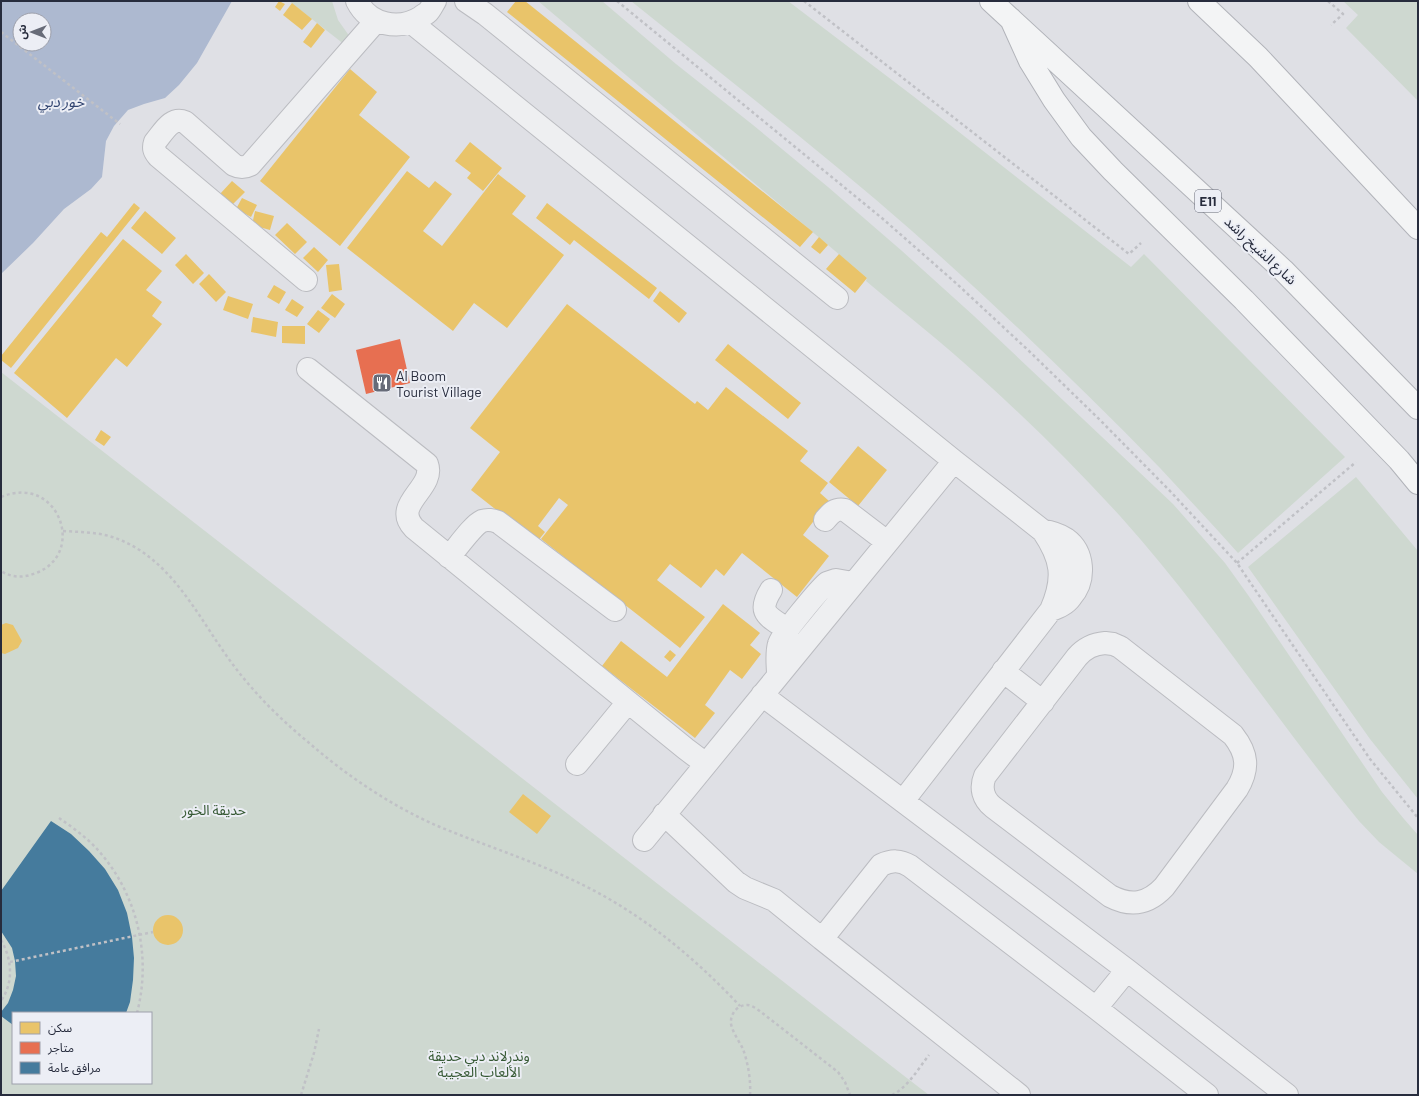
<svg xmlns="http://www.w3.org/2000/svg" width="1419" height="1096" font-family="Barlow,'Noto Sans Arabic',sans-serif">
<style>
.green{fill:#ced8d0;fill-rule:evenodd}
.water{fill:#adb9d0;fill-rule:evenodd}
.homes{fill:#e9c46a}
.shops{fill:#e76f51}
.public{fill:#457b9d}
.lines{fill:none;stroke-linecap:round;stroke-linejoin:round}
.minor-casing{stroke:#bbbcc1;stroke-width:24}
.highway-casing{stroke:#b1b3b9;stroke-width:24}
.path{stroke:#c0c1c6;stroke-width:2.5;stroke-dasharray:3 3;stroke-linecap:butt}
.minor{stroke:#eeeff1;stroke-width:22}
.highway{stroke:#f3f4f5;stroke-width:22}
.labels{text-anchor:middle;dominant-baseline:central;stroke-width:4;stroke-linejoin:round;paint-order:stroke}
.shield{fill:#eceef5;stroke:#626674;stroke-width:1}
.shield-label{font-size:13px;font-weight:bold;fill:#272c3d}
.street-label{font-size:14px;fill:#272c3d;stroke:#eceef5}
.poi-label{font-size:14px;fill:#272c3d;stroke:#eceef5;text-anchor:start}
.park-label{font-size:14px;fill:#365934;stroke:#eceef5}
.water-label{font-size:15px;font-style:italic;fill:#314470;stroke:#eceef5}
</style>
<rect width="100%" height="100%" fill="#dfe0e5"/>
<path class="green" d="M289 1H332L338 20 350 37 345 45Z
M538 1H602L676 64 753 125 828 187 902 251 974 316 1173 504 1225 563 1248 595 1382 792 1404 819 1418 835V874L1379 842 1359 821C1277 721 1206 612 1120 516 1076 468 1030 422 981 378 944 344 904 313 866 281L867 278 828 245Z
M631 1H788L913 96 1131 267 1144 254 1345 457 1238 553C1212 524 1186 496 1160 468 1080 386 998 307 912 231 821 151 725 77 631 1Z
M1343 1H1418V101L1346 28 1358 15Z
M1 372 903 1075 929 1095H1ZM13 1013H151V1083H13Z
M1356 477 1418 551V799L1370 739 1248 567Z"/>
<path class="water" d="M1 1H232L197 63 179 85 165 98 144 104 128 110 114 126 106 141 102 177 91 189 64 209 33 243 1 274ZM20 20H44V44H20Z"/>
<path class="homes" d="M279 1 285 4 280 11 275 7Z
M516 1H525L813 232 800 247 507 12Z
M292 3 312 19 302 30 283 15Z
M317 23 325 30 311 48 303 42Z
M350 69 377 92 359 115 410 157 340 246 260 181Z
M470 142 502 168 483 191 467 178 471 173 455 161Z
M407 171 429 188 435 181 452 194 423 231 442 246 498 174 526 196 512 214 564 255 507 328 474 303 453 331 347 248Z
M232 181 245 192 232 205 220 194Z
M242 198 257 205 251 217 236 209Z
M134 203 140 208 11 368 1 360V356L101 232 107 237Z
M547 203 657 288 649 299 574 240 570 245 536 218Z
M145 211 176 238 162 254 131 228Z
M255 211 274 216 270 230 252 225Z
M287 223 307 242 295 254 275 235Z
M819 237 828 245 820 254 811 247Z
M123 239 162 271 146 290 162 302 152 316 162 324 127 367 116 358 67 418 14 373Z
M314 247 328 260 318 272 303 258Z
M186 254 204 273 193 284 175 265Z
M839 254 867 278 855 293 826 269Z
M339 264 342 290 329 292 326 265Z
M209 274 226 292 216 302 199 284Z
M274 285 286 292 279 304 267 297Z
M660 291 687 313 679 323 653 301Z
M332 294 345 304 335 318 321 308Z
M228 296 253 304 248 319 223 310Z
M292 299 304 307 297 317 285 310Z
M567 304 695 404 697 401 708 410 726 387 808 451 800 461 828 483 820 493 829 501 803 535 829 556 797 597 742 553 724 576 716 569 701 588 670 564 657 580 705 617 680 648 541 539 568 505 559 498 538 526 545 532 537 542 471 490 500 452 470 428Z
M318 310 330 319 319 333 307 324Z
M253 317 278 322 276 337 251 332Z
M282 326H305V344L282 343Z
M728 344 801 403 788 419 715 360Z
M101 430 111 437 104 446 95 440Z
M858 446 887 470 858 506 829 482Z
M723 604 760 633 750 645 761 654 742 679 730 670 705 705 715 713 695 738 602 666 621 641 667 677Z
M6 623 13 625 22 641 18 648 5 654 1 653V625Z
M670 650 676 655 670 662 664 657Z
M523 794 551 816 537 834 509 812Z
M153 930a15 15 0 1 1 30 0a15 15 0 1 1-30 0Z"/>
<path class="shops" d="M400 339 410 383 366 394 356 350Z"/>
<path class="public" d="M51 821 71 834 89 851 105 869 118 890 127 913 132 937 134 958 133 980 130 1002 126 1013H13V1025L1 1016V1012L8 1003 13 990 16 976 15 961 12 948 1 931V891Z"/>
<g class="lines">
<defs>
<path id="minor" d="M357 1C369 25 399 31 421 17 423 15 426 14 428 12 431 9 433 4 435 1
M466 1 485 14 837 298
M412 23 954 461 1043 531C1062 559 1065 578 1051 610L903 801
M306 280 158 156C154 151 153 148 155 142 163 133 171 116 185 122L234 165C240 168 244 168 250 165L376 21
M308 369 427 464C436 488 391 504 414 528L686 749 706 764
M825 520C831 513 835 508 845 510L887 542
M1043 531C1051 532 1058 534 1066 539 1084 552 1086 580 1071 597 1066 604 1059 607 1051 610
M449 557C457 548 473 525 482 521 488 519 492 520 498 522L615 610
M771 590C756 614 769 616 788 630
M1105 643 1113 644 1120 647 1233 735C1248 754 1249 769 1237 789L1164 887C1148 904 1131 907 1110 896L993 807C983 799 980 788 985 776L1077 657C1085 648 1093 644 1105 643Z
M1003 671 1043 702
M778 675C778 665 776 654 779 644 781 635 819 590 827 583L836 580 853 583
M762 695 1127 970 1287 1095
M577 764 628 702
M664 814 736 882 745 888 774 900 822 939
M644 840 954 461
M1096 1008 1127 970
M1019 1095 822 939 881 865C892 860 900 860 910 866L1096 1008 1207 1095"/>
<path id="highway" d="M991 1 1283 270 1418 408
M1199 1 1258 57 1418 228
M1011 19 1030 61 1054 100 1081 137 1113 171 1244 300 1399 460 1418 483"/>
</defs>
<use href="#minor" class="minor-casing"/>
<use href="#highway" class="highway-casing"/>
<path class="path" d="M617 1 883 219 957 284 1029 351 1100 420 1170 491 1237 563 1370 759 1418 818
M804 1 1129 254 1141 243
M1328 1 1343 14 1331 25
M1 8V1
M1 32 120 124
M1 497C59 473 87 554 36 573 24 578 12 578 1 571
M63 531C79 532 94 532 109 536 170 554 197 616 231 662 253 692 280 719 308 742 347 776 393 807 440 827 486 846 534 861 579 883 641 913 693 956 740 1006
M1237 563 1356 462
M59 818C72 827 86 837 97 849 137 893 152 955 137 1013
M1 940C12 959 14 982 1 1001
M10 962 153 932
M301 1095 314 1053 319 1029
M750 1095C751 1080 748 1063 743 1049 739 1041 733 1033 731 1024 730 1014 737 1005 747 1005 752 1005 757 1009 761 1012L838 1072 845 1082 850 1095
M892 1095C908 1087 918 1069 929 1055"/>
<use href="#minor" class="minor"/>
<use href="#highway" class="highway"/>
</g>
<defs>
<symbol id="restaurant-square" viewBox="-11 -11 22 22"><rect x="-9" y="-9" width="18" height="18" rx="4" fill="#676b78" stroke="#eceef5"/><path d="M-5-6h1v4h1v-4h1v4h1v-4h1v5L-1.5 .5V6h-2V.5L-5-1ZM5-6V6H3V1.5H1.5Q1.5-4 5-6Z" fill="#fff"/></symbol>
</defs>
<g fill-rule="evenodd">
<use href="#restaurant-square" x="371" y="372" width="22" height="22"/>
</g>
<g class="labels">
<rect class="shield" x="1195" y="190" width="26" height="22" rx="3"/>
<g class="shield-label">
<text x="1208" y="201">E11</text>
</g>
<g class="street-label">
<text transform="translate(1261 250) rotate(43)">شارع الشيخ راشد</text>
</g>
<g class="poi-label">
<text x="396" y="375">Al Boom<tspan x="396" dy="16">Tourist Village</tspan></text>
</g>
<g class="park-label">
<text x="214" y="809">حديقة الخور</text>
<text x="479" y="1055">وندرلاند دبي حديقة<tspan x="479" dy="16">الألعاب العجيبة</tspan></text>
</g>
<g class="water-label">
<text x="61" y="101">خور دبي</text>
</g>
</g>
<rect width="1419" height="1096" fill="none" stroke="#272c3d" stroke-width="4"/>
<rect x="12" y="1012" width="140" height="72" fill="#eceef5" stroke="#9da0ab"/>
<rect x="20" y="1022" width="20" height="12" fill="#e9c46a" stroke="#9da0ab"/>
<text x="48" y="1032" font-size="12" fill="#272c3d">سكن</text>
<rect x="20" y="1042" width="20" height="12" fill="#e76f51" stroke="#9da0ab"/>
<text x="48" y="1052" font-size="12" fill="#272c3d">متاجر</text>
<rect x="20" y="1062" width="20" height="12" fill="#457b9d" stroke="#9da0ab"/>
<text x="48" y="1072" font-size="12" fill="#272c3d">مرافق عامة</text>
<g transform="translate(32 32) rotate(270)"><circle r="19" fill="#eceef5" stroke="#9da0ab"/>
<path d="M0-3L7 15L0 10L-7 15Z" fill="#676b78"/>
<text y="-6" font-size="11" font-weight="bold" text-anchor="middle" fill="#272c3d">ش</text>
</g>
</svg>
